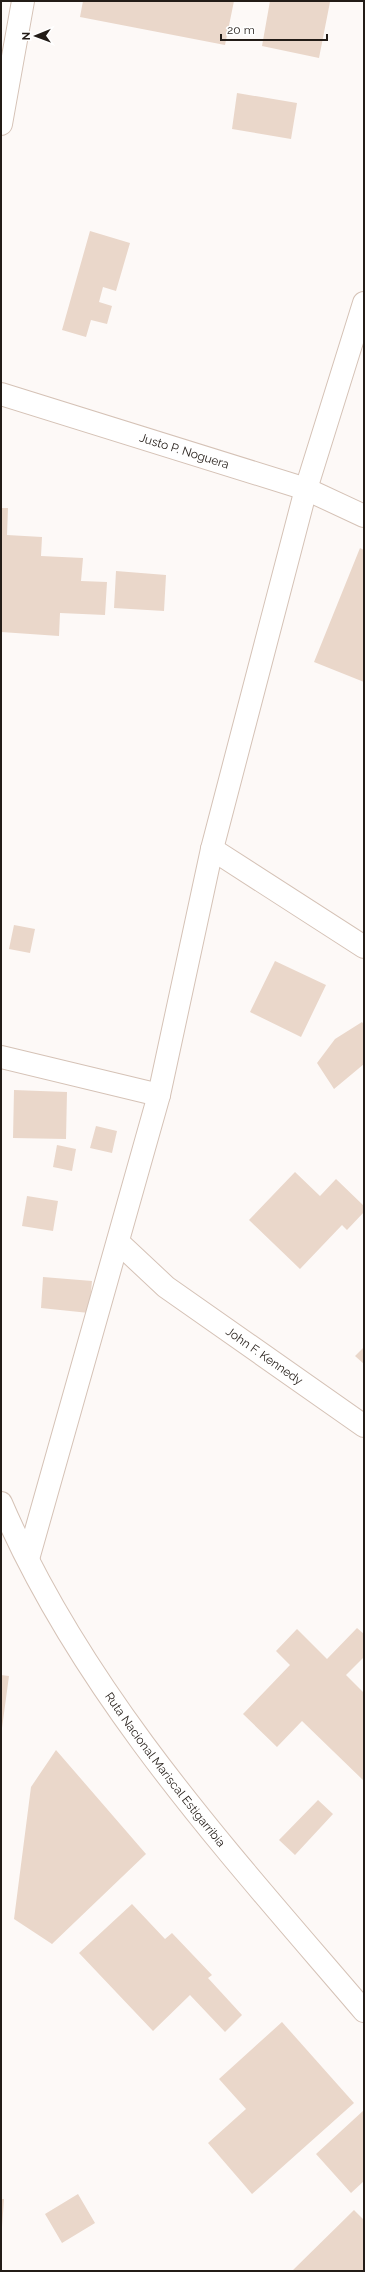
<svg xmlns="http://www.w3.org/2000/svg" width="365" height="2272" font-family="Raleway,sans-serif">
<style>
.building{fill:#ead7ca}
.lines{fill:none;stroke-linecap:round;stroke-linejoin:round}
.minor-casing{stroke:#d5c2b6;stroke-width:24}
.major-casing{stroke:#d5c2b6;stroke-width:24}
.minor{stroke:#fff;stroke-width:22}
.major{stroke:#fff;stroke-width:22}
.labels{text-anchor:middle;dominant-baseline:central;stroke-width:4;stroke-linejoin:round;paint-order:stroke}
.street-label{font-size:12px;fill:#231c17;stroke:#fff}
</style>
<rect width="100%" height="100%" fill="#fdf9f7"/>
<path class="building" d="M83 1H234L225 45 80 17Z
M270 1 330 2 319 58 262 46Z
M237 93 297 103 291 139 232 129Z
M90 231 130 243 116 291 103 287 99 302 112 306 107 324 91 320 86 337 62 330Z
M1 508H8L7 535 42 537 41 556 83 558 81 581 107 582 105 615 60 613 59 636 1 632Z
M360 548 364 550V682L314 662Z
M116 571 166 575 164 611 114 608Z
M14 925 35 929 30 953 9 949Z
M275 961 326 985 301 1037 250 1012Z
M362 1022 364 1025V1064L334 1089 317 1063 335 1039Z
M14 1090 67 1092 66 1139 13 1138Z
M96 1126 117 1131 112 1153 90 1148Z
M57 1145 76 1149 72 1171 53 1167Z
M295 1172 320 1196 336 1179 364 1206V1212L347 1230 342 1225 300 1269 249 1220Z
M27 1196 58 1201 53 1231 22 1226Z
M43 1277 92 1281 89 1313 41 1308Z
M364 1347V1364L355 1356Z
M357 1628 364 1634V1657L346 1675 364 1693V1781L302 1721 277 1747 243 1714 290 1665 276 1651 297 1629 327 1659Z
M1 1675 9 1676 2 1728H1Z
M56 1750 146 1854 52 1944 14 1919 31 1787Z
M318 1800 333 1814 295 1855 279 1840Z
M132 1904 165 1939 172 1933 212 1975 208 1978 242 2015 225 2032 190 1995 153 2031 79 1953Z
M282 2022 354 2103 252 2194 208 2143 246 2109 219 2079Z
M364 2110V2181L351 2193 316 2154Z
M78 2194 95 2223 62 2243 45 2214Z
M1 2199H4L2 2227H1Z
M354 2210 364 2220V2271H292Z"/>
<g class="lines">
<defs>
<g id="minor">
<path id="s1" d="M1 394 306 489 364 516"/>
<path d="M212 849 364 947"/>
<path d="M1 1057 159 1095"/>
<path id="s2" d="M118 1242 166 1287 364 1426"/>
<path d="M28 1559 159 1095 212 849 306 489 364 303"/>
</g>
<g id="major">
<path d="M1 124 23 1"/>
<path id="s3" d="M1 1503C84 1696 230 1854 364 2011"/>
</g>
</defs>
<use href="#minor" class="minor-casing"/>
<use href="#major" class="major-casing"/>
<use href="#minor" class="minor"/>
<use href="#major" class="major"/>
</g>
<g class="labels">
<g class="street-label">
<text stroke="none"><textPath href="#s1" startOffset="192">Justo P. Noguera</textPath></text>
<text stroke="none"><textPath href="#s2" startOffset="186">John F. Kennedy</textPath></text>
<text stroke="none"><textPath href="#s3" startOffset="314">Ruta Nacional Mariscal Estigarribia</textPath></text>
</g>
</g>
<rect width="365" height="2272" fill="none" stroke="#231c17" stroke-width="4"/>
<g transform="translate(36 36) rotate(269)" stroke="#ffffff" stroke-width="3" paint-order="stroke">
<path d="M0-3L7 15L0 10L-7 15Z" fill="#231c17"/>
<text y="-6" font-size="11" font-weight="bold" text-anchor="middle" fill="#231c17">N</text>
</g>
<path d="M221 34v6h106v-6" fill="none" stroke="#231c17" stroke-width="2"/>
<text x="227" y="34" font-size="12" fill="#231c17" stroke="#ffffff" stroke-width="3" paint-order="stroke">20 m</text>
</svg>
